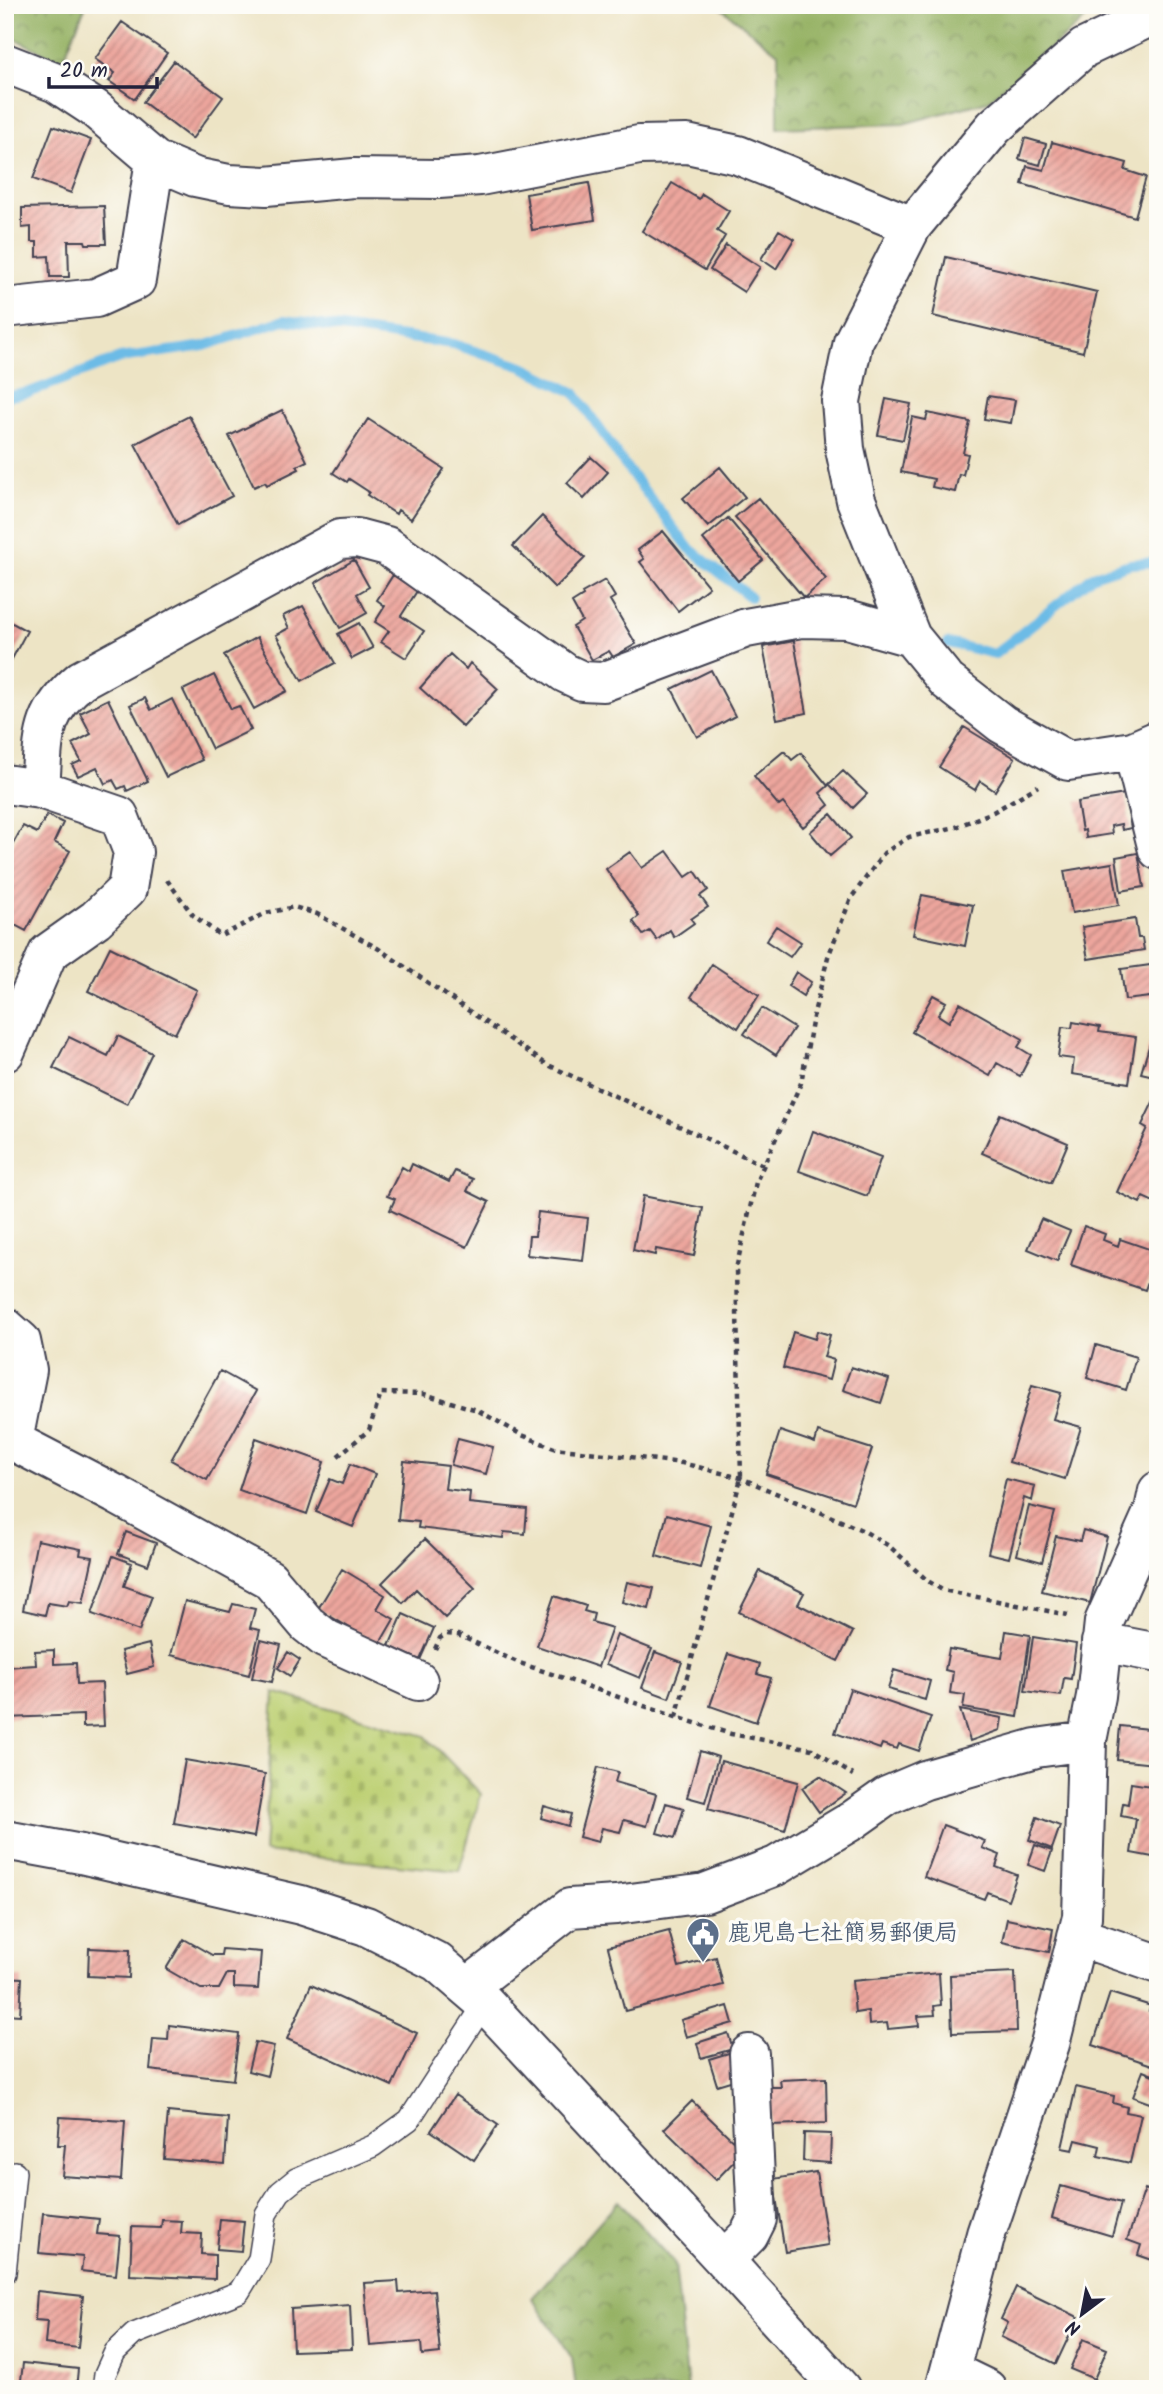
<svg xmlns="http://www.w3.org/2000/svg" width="1163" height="2394" font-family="Kalam,'Klee One',sans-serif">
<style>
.forest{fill:url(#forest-crowns);stroke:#5c6a50;stroke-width:2}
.cemetery{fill:url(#cemetery-stones);stroke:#707957;stroke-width:2}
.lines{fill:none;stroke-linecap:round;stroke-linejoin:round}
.stream{stroke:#6cbbe6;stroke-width:10}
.building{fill:url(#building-hatch)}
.lane-casing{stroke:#403f50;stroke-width:24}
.street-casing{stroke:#403f50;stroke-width:42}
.secondary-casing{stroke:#403f50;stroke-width:42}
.path{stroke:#403f50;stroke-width:4.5;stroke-dasharray:5 5;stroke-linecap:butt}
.lane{stroke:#fff;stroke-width:21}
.street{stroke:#fff;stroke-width:38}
.secondary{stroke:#fff;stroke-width:38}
.labels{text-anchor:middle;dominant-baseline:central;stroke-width:7;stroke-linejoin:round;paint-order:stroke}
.service-label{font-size:23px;font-weight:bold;fill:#4e5e75;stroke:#fdfcf7;text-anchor:start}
</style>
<defs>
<pattern id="forest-crowns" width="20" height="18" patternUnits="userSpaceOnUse" patternTransform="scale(1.75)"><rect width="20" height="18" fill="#96b265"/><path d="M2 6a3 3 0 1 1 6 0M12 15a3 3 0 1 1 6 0" fill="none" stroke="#7a9054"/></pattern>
<pattern id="cemetery-stones" width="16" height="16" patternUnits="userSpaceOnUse" patternTransform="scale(1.75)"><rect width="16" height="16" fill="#bdd073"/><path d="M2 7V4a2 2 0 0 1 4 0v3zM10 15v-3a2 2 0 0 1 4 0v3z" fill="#a2b264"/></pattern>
<pattern id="building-hatch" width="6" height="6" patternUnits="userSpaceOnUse" patternTransform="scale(1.75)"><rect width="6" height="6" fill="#eda69d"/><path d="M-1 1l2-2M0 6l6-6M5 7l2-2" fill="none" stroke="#c08781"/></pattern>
</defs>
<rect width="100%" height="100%" fill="#fdfcf7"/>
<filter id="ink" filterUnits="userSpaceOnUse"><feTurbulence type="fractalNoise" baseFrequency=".0143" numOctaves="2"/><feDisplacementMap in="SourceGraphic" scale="14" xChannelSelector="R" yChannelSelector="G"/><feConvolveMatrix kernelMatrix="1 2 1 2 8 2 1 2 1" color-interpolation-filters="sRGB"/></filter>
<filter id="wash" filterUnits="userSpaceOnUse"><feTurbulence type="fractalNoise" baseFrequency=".00686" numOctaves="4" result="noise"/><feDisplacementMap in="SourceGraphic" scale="28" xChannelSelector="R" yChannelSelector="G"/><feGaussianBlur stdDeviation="1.57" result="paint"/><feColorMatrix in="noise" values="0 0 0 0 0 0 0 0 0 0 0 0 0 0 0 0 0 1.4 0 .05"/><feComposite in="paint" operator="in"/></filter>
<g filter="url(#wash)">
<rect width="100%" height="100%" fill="#ede4c5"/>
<path class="forest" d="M5 5H86L62 62 5 34Z
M717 5H1102L988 101 903 124 778 128V53Z
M618 2201 675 2264 688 2389H576L572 2358 532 2298Z"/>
<path class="cemetery" d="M274 1692 425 1736 481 1794 459 1871 264 1852Z"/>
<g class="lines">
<path class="stream" d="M5 397 30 392 120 358 204 346 284 320 453 344 523 367 575 393 626 467 689 548 750 597
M948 643 995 654 1093 576 1130 564 1158 562"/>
</g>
<g id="blocks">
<path class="building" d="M122 22 167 53 135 99 109 81 115 73 95 59Z
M174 61 223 97 192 139 143 102Z
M53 126 91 140 71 193 33 179Z
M1025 138 1046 144 1040 165 1019 159Z
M1052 142 1127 163 1125 170 1146 177 1135 217 1022 184 1027 166 1044 170Z
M589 183 595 220 532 230 526 194Z
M672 183 699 199 702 194 729 211 717 231 725 236 705 270 642 231Z
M104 206 106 244H86L85 241H68L69 277H50L49 256 37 257V242H31V227L22 228V208Z
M779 230 794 239 776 269 761 259Z
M726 245 760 267 744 292 710 270Z
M946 257 1097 292 1083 352 933 316Z
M988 396 1015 400 1011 423 984 419Z
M886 399 911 404 903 440 878 435Z
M282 410 307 461 297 466 299 469 267 485 265 482 254 487 229 436Z
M928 413 970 422 963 453 968 454 963 475 959 474 955 492 932 487 934 479 901 472 912 417 926 420Z
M189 416 232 496 178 525 135 444Z
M368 419 444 469 411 519 398 510 396 514 367 495 369 492 349 479 347 482 333 473Z
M591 457 608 472 584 499 567 483Z
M720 467 745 497 708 527 683 498Z
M758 498 826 579 804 598 735 517Z
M542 516 585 558 555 588 513 546Z
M728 518 763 560 738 581 703 539Z
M663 531 709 587 678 611 640 562 644 559 638 550Z
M354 560 369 587 357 594 367 613 340 628 315 583Z
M393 575 417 591 401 616 424 631 406 658 381 642 389 631 375 622 385 606 377 600Z
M605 580 615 597 610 600 636 644 613 657 609 651 592 660 573 627 582 621 572 603 583 596 582 593Z
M303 606 335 663 302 681 276 635 289 628 283 616Z
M5 619 27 631 5 672Z
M359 623 373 648 352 659 338 634Z
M257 637 287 691 254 709 224 655Z
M794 641 807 713 777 719 763 647Z
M450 654 466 669 470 663 498 689 463 727 420 688Z
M711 670 735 716 697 737 672 689Z
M214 675 231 709 239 706 251 730 212 749 183 690Z
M145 698 151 710 172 699 202 760 166 777 130 705Z
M108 699 148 781 127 791 125 786 118 789 113 780 105 784 97 767 78 776 72 765 81 761 72 744 91 734 80 713Z
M964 727 1015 758 995 791 980 781 975 790 939 767Z
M784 751 792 760 801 753 828 786 820 793 829 805 803 827 783 803 779 806 754 776Z
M843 771 867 794 853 808 829 784Z
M1125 794 1131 828 1122 830 1121 824 1111 826 1112 834 1086 838 1085 830 1082 831 1077 802Z
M831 814 851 838 830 856 810 832Z
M47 815 63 823 54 842 70 851 26 931 5 920V858L23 826 37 833Z
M667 851 686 877 695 871 708 890 700 896 708 907 691 919 694 923 674 937 670 930 657 940 650 931 643 935 633 921 639 916 606 869 630 852 642 868Z
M1138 853 1144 887 1121 891 1116 857Z
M1112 863 1119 905 1072 913 1064 871Z
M922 895 973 905 965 946 913 935Z
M1135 919 1138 938H1142L1144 950 1088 959 1082 927Z
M776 926 801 942 790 957 766 941Z
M110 947 197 990 175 1034 88 991Z
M712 964 759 995 738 1028 691 997Z
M1158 964V996L1125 1000 1121 969Z
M796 972 811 982 803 996 788 986Z
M933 995 946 1002 938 1015 949 1022 960 1003 1023 1039 1018 1047 1031 1055 1020 1076 997 1063 990 1076 912 1032Z
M762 1008 794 1028 776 1055 744 1034Z
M1073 1022 1100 1027 1099 1032 1136 1037 1129 1083 1072 1074 1074 1059 1058 1057 1062 1027 1072 1028Z
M118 1036 152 1053 127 1104 53 1068 69 1037 108 1056Z
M1151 1040 1158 1042V1077L1141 1073Z
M1154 1100 1158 1102V1204L1143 1197 1140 1203 1117 1192 1147 1128 1142 1125Z
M1000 1114 1068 1143 1051 1183 982 1153Z
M813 1131 881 1157 867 1196 799 1171Z
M412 1164 449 1182 455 1171 473 1179 467 1191 489 1202 467 1247 390 1210 395 1199 387 1196 402 1167 409 1171Z
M643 1196 703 1208 694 1256 656 1249 655 1255 633 1250Z
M538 1212 588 1218 583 1261 527 1255 529 1236H535Z
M1041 1219 1070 1231 1057 1261 1028 1249Z
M1084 1226 1105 1234 1103 1240 1118 1246 1120 1239 1158 1252 1145 1290 1071 1265Z
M817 1331 830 1335 824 1357 834 1360 829 1380 783 1368 793 1332 815 1339Z
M1096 1345 1136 1357 1126 1390 1087 1378Z
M851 1367 889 1379 881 1403 843 1390Z
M220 1371 256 1391 207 1480 171 1460Z
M1032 1385 1061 1393 1053 1419 1081 1427 1065 1479 1009 1462Z
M780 1431 815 1443 818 1432 872 1449 853 1503 766 1474Z
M256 1438 324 1462 307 1514 239 1490Z
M458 1438 493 1447 486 1474 451 1465Z
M404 1461 448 1466 445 1489 470 1492 469 1503 527 1509 525 1534 504 1532 503 1538 418 1528 419 1522 398 1520Z
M350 1464 375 1474 353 1527 316 1512 330 1479 342 1484Z
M1006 1479 1035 1486 1032 1501 1024 1498 1009 1558 988 1553Z
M1029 1506 1055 1512 1042 1562 1017 1555Z
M667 1514 711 1526 700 1568 656 1556Z
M1083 1530 1107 1537 1090 1603 1042 1591 1056 1536 1080 1541Z
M126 1532 156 1543 148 1565 118 1554Z
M425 1539 475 1588 445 1618 416 1589 403 1603 382 1583Z
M37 1540 81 1549 80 1555 93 1557 83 1603 69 1601 67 1606 48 1603 45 1615 23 1610Z
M113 1556 132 1563 124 1586 152 1596 139 1631 92 1614Z
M342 1569 385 1595 377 1609 394 1619 379 1645 318 1609Z
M760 1571 804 1593 798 1604 853 1632 838 1661 739 1612Z
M627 1582 654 1588 649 1609 622 1602Z
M554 1596 586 1606 584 1611 594 1614 592 1622 612 1628 598 1667 537 1646Z
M185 1601 230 1612 233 1604 255 1609 250 1628 260 1630 249 1675 171 1655Z
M403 1614 434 1628 420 1660 389 1646Z
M1006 1631 1030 1635 1018 1717 963 1708 965 1695 950 1693 953 1672 945 1670 949 1649 1002 1658Z
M617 1635 652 1649 640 1678 606 1664Z
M1033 1637 1076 1644 1071 1679 1064 1678 1061 1696 1025 1691Z
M261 1640 281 1645 272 1682 252 1678Z
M149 1644 154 1667 127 1674 121 1651Z
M54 1650V1664L76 1663 77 1684 102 1683 104 1726 83 1727V1715L6 1718 5 1667 36 1665 35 1651Z
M288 1652 300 1660 290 1676 278 1668Z
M655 1652 682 1662 669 1698 642 1688Z
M728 1654 760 1664 757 1674 771 1678 756 1722 710 1706Z
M894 1670 930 1681 925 1700 888 1689Z
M850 1689 931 1717 919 1751 899 1744 897 1749 882 1744 880 1749 835 1733Z
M960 1710 1002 1718 1000 1730 970 1741Z
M1120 1726 1157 1730 1154 1764 1117 1760Z
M700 1751 718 1757 705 1802 687 1797Z
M185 1760 265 1774 254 1837 174 1823Z
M721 1761 798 1782 785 1830 708 1809Z
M598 1767 618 1772 615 1782 656 1794 647 1826 624 1820 620 1832 602 1828 598 1842 579 1837Z
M820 1776 846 1793 819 1812 802 1788Z
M1131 1783 1158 1787V1858L1131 1853 1136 1819 1121 1816 1123 1803 1128 1804Z
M666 1803 684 1808 675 1838 657 1833Z
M544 1806 571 1814 568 1826 541 1818Z
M1037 1817 1060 1826 1052 1849 1029 1840Z
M943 1825 985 1841 982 1848 1000 1855 996 1867 1017 1875 1008 1900 987 1892 984 1899 924 1877Z
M1035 1845 1052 1851 1045 1871 1028 1865Z
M1007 1919 1053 1929 1049 1952 1002 1942Z
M669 1931 679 1967 716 1957 723 1985 625 2011 608 1947Z
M184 1939 212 1955H221L222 1949 261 1952 258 1989 234 1988V1974H227L219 1989H201L166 1969Z
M89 1948 130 1950 129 1978 88 1976Z
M1015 1972 1017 2031 952 2033 950 1975Z
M939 1973 941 2005 934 2006 935 2015 918 2016 919 2026 888 2029 887 2023 869 2025 868 2011 855 2013 852 1981Z
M5 1977 22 1978 20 2015 5 2014Z
M311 1985 417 2033 392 2086 287 2039Z
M1110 1993 1151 2006 1149 2011 1158 2014V2067L1093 2045Z
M728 2006 733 2023 686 2037 681 2020Z
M169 2025 239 2034 233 2080 150 2070 153 2039 168 2040Z
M728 2033 733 2049 701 2058 697 2043Z
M255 2042 274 2046 267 2076 248 2071Z
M732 2052 740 2078 717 2085 709 2059Z
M1143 2071 1158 2077V2106L1133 2097Z
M826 2078 827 2123 771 2125 770 2087H781L780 2080Z
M1076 2087 1114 2096 1113 2103 1127 2107 1126 2112 1141 2115 1130 2163 1098 2156 1100 2146 1076 2140 1073 2150 1062 2148Z
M455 2095 498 2125 474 2160 431 2131Z
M692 2101 744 2151 716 2180 664 2129Z
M168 2112 228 2118 225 2164 164 2159Z
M60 2117 125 2121 121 2180 62 2176 65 2145H58Z
M804 2133 831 2134 830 2163 803 2161Z
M816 2172 828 2245 785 2252 773 2179Z
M1155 2178H1158V2262L1138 2255 1141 2245 1127 2240 1145 2189 1151 2191Z
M1061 2186 1121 2203 1112 2236 1052 2218Z
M43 2213 99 2219 97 2234 120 2236 116 2275 81 2271 83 2257 39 2253Z
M220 2219 244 2221 241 2251 217 2249Z
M162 2220 182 2221 181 2233 202 2234 201 2254 215 2255V2279L130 2275 132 2227 161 2228Z
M398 2281 399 2293 434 2290 440 2353 422 2355 421 2342 370 2346 364 2283Z
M1016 2287 1078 2317 1056 2364 1001 2337 1008 2323 1001 2319Z
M37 2291 83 2296 78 2348 45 2344 47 2321 35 2320Z
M350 2305 352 2349 293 2351 291 2309Z
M1083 2339 1107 2349 1094 2379 1070 2369Z
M23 2363 78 2369 76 2389H20Z"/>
</g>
</g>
<g filter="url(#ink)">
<use href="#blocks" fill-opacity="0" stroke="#403f50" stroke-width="2"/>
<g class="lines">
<defs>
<path id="lane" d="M5 2273 15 2172
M103 2389 105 2374 115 2352 134 2334 239 2292 259 2259 266 2214 280 2192 296 2179 373 2146 409 2120 485 2003"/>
<path id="street" d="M1158 13 1084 48 994 127 912 226 853 342 841 401 845 449 856 500 911 637 947 681 1002 724 1068 761 1133 751 1158 740
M5 63 56 83 94 108 155 160 195 177 229 184 266 186 354 178 439 179 480 176 639 145 687 144 738 155 912 226
M5 308 96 298 136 280 155 160
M1133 751 1158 850
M5 784 40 789
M5 1052 48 953 96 919 127 889 133 852 119 816 40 789C44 739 39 715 81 680L340 539 357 538 387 546 565 673 582 681 603 682 746 628 801 618 847 619 911 637
M5 1327 21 1341 27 1370 13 1441 115 1494 269 1579 307 1624 326 1639 418 1681
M1101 1642 1158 1653
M1077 1936 1158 1964
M468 1987 570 1908 616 1905 705 1893 776 1866 853 1820 887 1796 925 1780 1036 1748 1087 1741
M724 2260 749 2235 757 2219 749 2054
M950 2371 987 2389
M945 2389 986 2234 1050 2044 1082 1917 1087 1741 1096 1696 1104 1622 1154 1510 1158 1491"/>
<path id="secondary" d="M5 1840 81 1854 301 1905 366 1926 437 1962 485 2003 724 2260 841 2389"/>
</defs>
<use href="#lane" class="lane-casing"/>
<use href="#street" class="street-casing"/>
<use href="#secondary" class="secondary-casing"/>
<path class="path" d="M167 880 193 915 221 936 266 913 294 907 317 914 379 949 546 1064 763 1165
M338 1456 369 1430 381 1393 424 1394 477 1410 522 1435 554 1448 682 1463 741 1478 864 1531 889 1546 928 1581 942 1590 1068 1615
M435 1649 440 1638 447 1634 458 1635 517 1662 676 1717 731 1734 812 1749 853 1775
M676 1717 741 1478 736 1269 756 1182 801 1083 813 1017 828 957 851 898 884 853 909 837 956 827 993 812 1038 786"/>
<use href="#lane" class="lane"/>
<use href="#street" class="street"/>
<use href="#secondary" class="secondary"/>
</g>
</g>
<defs>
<symbol id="civic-pin" viewBox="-11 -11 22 30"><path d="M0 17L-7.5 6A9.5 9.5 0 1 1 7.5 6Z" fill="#5c6f8a" stroke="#fdfcf7"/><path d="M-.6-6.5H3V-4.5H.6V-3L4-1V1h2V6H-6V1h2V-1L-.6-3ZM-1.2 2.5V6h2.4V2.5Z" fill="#fff"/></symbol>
</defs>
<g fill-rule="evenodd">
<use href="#civic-pin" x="684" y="1915" width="38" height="52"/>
</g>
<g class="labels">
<g class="service-label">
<text x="728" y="1934">鹿児島七社簡易郵便局</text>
</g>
</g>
<rect width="1163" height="2394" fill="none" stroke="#fdfcf7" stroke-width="28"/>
<g transform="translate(1082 2314) rotate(212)" stroke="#fdfcf7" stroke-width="5" paint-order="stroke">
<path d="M0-5L12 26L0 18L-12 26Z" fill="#22223b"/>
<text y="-10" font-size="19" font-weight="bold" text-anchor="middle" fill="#22223b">N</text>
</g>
<path d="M49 77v10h108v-10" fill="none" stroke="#22223b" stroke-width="3.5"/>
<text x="60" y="77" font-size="21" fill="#22223b" stroke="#fdfcf7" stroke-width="5" paint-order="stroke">20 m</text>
</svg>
